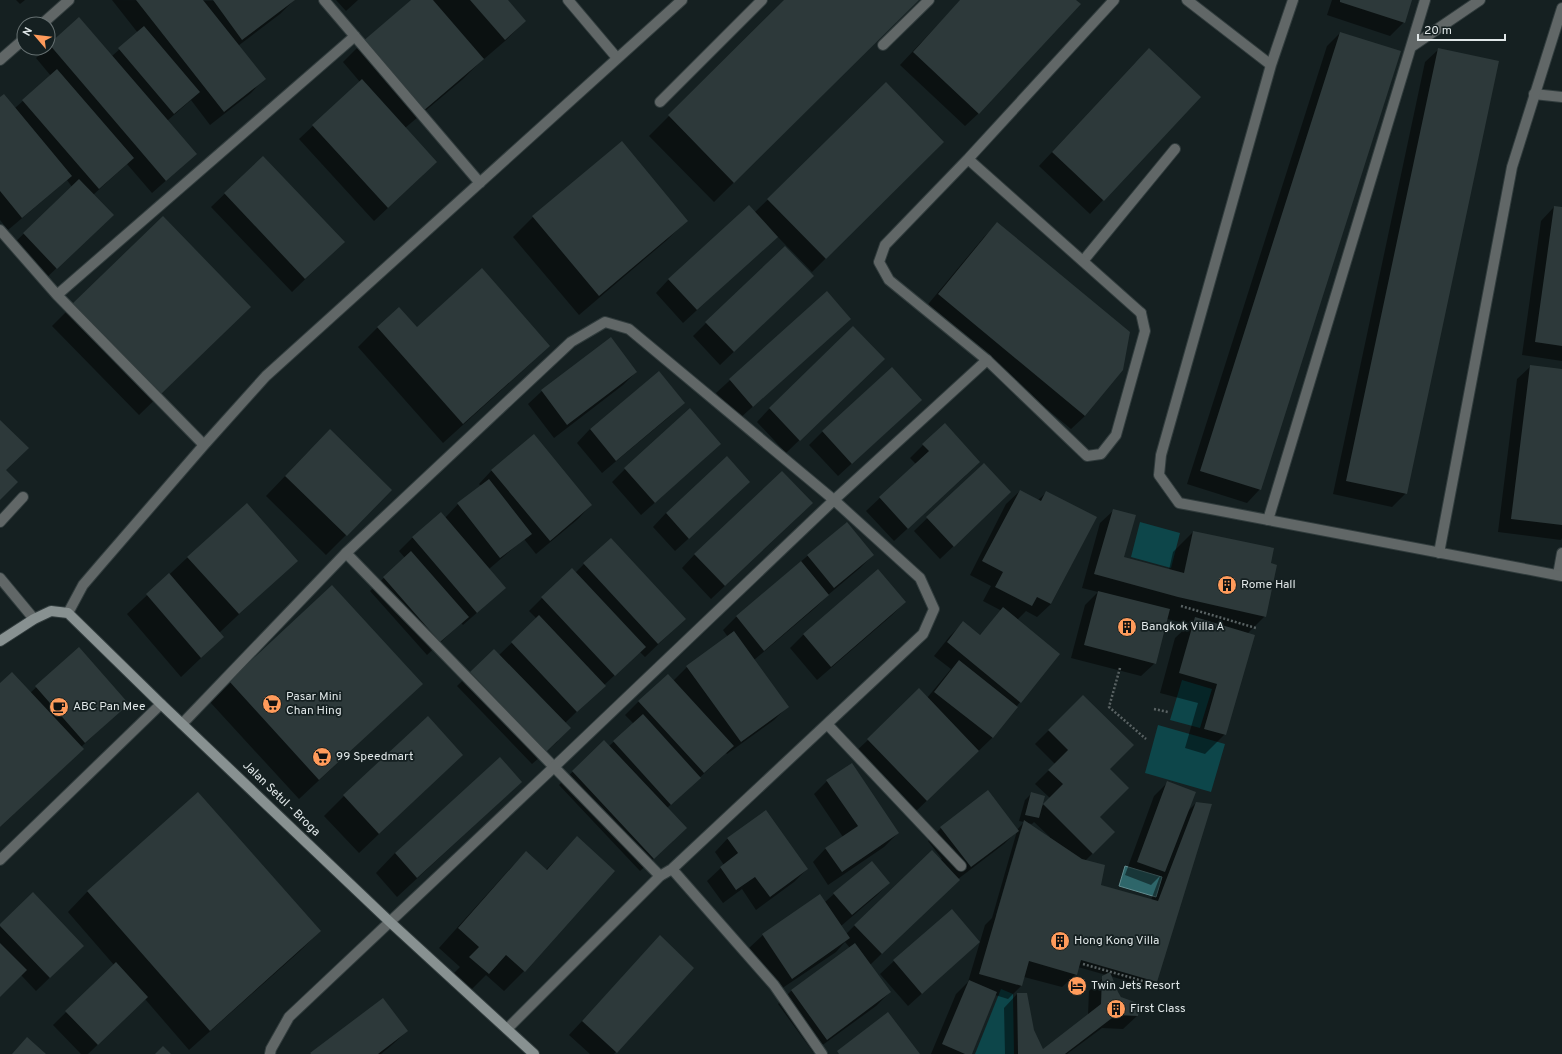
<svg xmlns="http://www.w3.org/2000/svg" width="1562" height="1054" font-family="Overpass,sans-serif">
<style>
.green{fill:#0d464a}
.water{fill:#2e666a;stroke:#638d90}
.shadow{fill:#0007;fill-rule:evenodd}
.building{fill:#2d393a}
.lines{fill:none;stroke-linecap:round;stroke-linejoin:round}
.lane-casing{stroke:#313c3d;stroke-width:12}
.street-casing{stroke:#313c3d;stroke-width:12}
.secondary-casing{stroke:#313c3d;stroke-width:12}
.path{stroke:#596263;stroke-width:2.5;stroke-dasharray:2 2;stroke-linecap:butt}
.lane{stroke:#616767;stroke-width:10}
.street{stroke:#616767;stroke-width:10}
.secondary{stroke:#889191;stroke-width:10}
.labels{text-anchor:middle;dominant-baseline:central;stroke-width:3.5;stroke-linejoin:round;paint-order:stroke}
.poi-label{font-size:12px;fill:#e0e7e8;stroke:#152021;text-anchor:start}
.street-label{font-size:12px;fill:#e0e7e8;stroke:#152021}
</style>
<rect width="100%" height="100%" fill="#152021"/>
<path class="green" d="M1140 522 1180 533 1171 568 1131 557Z
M1182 680 1212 689 1200 728 1170 720Z
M1158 725 1225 744 1211 792 1145 773Z
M1001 989 1013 994 1014 1054H975Z"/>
<path class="water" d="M1125 866 1162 877 1156 897 1119 886Z"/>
<path class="shadow" d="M16 0H25L20 4Z
M112 0 293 1 280 14 238 46 264 79 251 93 210 125 191 100 167 121 196 154 152 193 127 164 93 195 99 228 43 281 10 247 72 187 67 180 8 230 0 220V99L15 108 51 76 36 58 79 18 112 56 138 33Z
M336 0H358L346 11Z
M412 0H507L525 21 505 41 484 59V58L463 79 405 128 423 175 374 221 299 139 360 82 343 62 363 42Z
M785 0H918L714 202 649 136Z
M961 0H1074L979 113 965 126 900 65Z
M1332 0H1411L1404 22 1390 36 1327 15Z
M1340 33 1260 489 1247 503 1187 484 1327 46Z
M1439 49 1406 493 1392 507 1333 494 1425 62Z
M1136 62 1103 200 1090 214 1039 166Z
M886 84 943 142 812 272 777 236 683 323 656 293 669 279 754 213Z
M263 157 330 255 292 292 211 207Z
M1554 207 1562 208V361L1522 355 1541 221Z
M533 217 687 220 667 240 579 315 513 237Z
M997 224 1122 370 1085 416 1071 429 925 308 984 237Z
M799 289 720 365 693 336 706 323Z
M826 293 850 319 739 419 716 393Z
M72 306 230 327 139 415 52 326Z
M378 327 549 346 529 365 443 443 358 347Z
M611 338 636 372 623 385 554 438 528 404 542 391Z
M1531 366 1562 370V538L1561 540 1498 532 1517 379Z
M659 372 684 403 670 416 602 473 577 443 590 429Z
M870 372 786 453 757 422 770 408Z
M907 413 838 476 809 445 823 431Z
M923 445 966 475 894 541 866 511 916 464 910 458Z
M310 450 391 490 326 555 266 496Z
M706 457 641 515 612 482 625 469Z
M983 464 996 506 940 559 914 531Z
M492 470 591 505 578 519 536 554 524 539 489 569 505 588 463 625 461 623 427 655 370 591 405 558 399 551 412 538 441 513 445 518 458 504 481 486 479 484Z
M1020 491 1038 500 1047 492 1096 518 1051 604 1037 617 1026 611 1017 620 1020 702 992 738 913 814 854 753 868 740 927 698 951 669 934 656 950 636 963 623 979 636 1002 611 983 601 991 586 970 575 1006 504Z
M736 495 675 551 653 527 666 513Z
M1114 510 1123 558 1169 570 1173 552 1193 532 1270 564 1265 616 1247 634 1225 734 1205 754 1185 748 1198 703 1160 693 1175 638 1190 624 1167 619 1155 663 1141 676 1071 658 1085 605 1098 592 1082 588 1100 523Z
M798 517 711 599 682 568 695 554Z
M846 523 873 555 860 568 828 595 815 608 754 660 787 707 774 720 727 754 726 753 667 808 673 841 640 871 559 785 604 741 609 746 634 724 625 715 639 701 673 681 687 667 728 637 723 630 736 617Z
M188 557 297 560 219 633 223 637 181 677 127 614Z
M584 564 671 632 645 657 640 652 604 685 565 723 557 742 532 764 457 686 494 650 499 655 537 619 529 611 542 598 575 573Z
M878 571 905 602 891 616 817 680 790 648 803 635Z
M332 587 422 684 299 799 210 702Z
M79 649 127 704 81 747 63 768 0 827V684L30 693Z
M1083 696 1108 769 1099 817 1114 832 1085 861 1100 886 1151 900 1160 876 1151 885 1125 875 1154 796 1168 782 1188 811 1196 803 1156 981 1150 988 1110 976 1117 992 1137 1016 1123 1029 1102 1028 1067 1054H1005L1004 1008 1017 994 1042 1051 1088 1015 1089 991 1106 975 1078 967 1076 974 1062 987 1024 977 1021 986 1008 999 995 995 971 1054H931L956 994 968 982 985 925 992 918 1017 831 1004 844 958 879 870 965 890 992 876 1006 813 1052 778 1004 792 990 850 948 845 942 836 952 778 991 749 948 763 935 820 895 825 902 834 894 889 883 876 896 841 926 846 934 855 925 942 859 928 841 941 828 1017 830 1024 822 1019 821 1025 800 1032 793 1041 807 1050 798 1035 784 1055 764 1035 744ZM1034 822 1050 837 1049 838 1027 823 1032 824ZM1021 829H1023L998 915H996Z
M462 755 359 853 324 816 344 796Z
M827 781 898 833 884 847 828 885 813 862 826 848 843 837 814 794Z
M521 782 397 897 376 873 395 853Z
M198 794 320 931 300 951 189 1050 145 999 88 1054H81L53 1025 114 965 68 912 87 892Z
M577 838 614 871 524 971 504 991 486 975 468 993 450 977 460 967 439 948 507 872 526 852 546 870Z
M728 838 807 869 794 882 756 910 742 889 723 903 707 881 724 865 715 852Z
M0 925 69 959 36 991 21 975 0 996Z
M660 937 693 968 614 1054H590L569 1035Z
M979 942 908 1006 880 974 894 961Z
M383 999 407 1031 393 1044 381 1054H310Z"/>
<path class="building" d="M136 0H203L266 79 224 112Z
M213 0H295L242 40Z
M411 0H433L484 59 422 112 362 42Z
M470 0H508L526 21 505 40Z
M784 0H919L734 183 668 115Z
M960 0H1076L1081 4 979 114 913 52Z
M1340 0H1412L1405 23 1340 2Z
M79 17 197 154 166 181 49 44Z
M144 26 200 92 174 114 118 48Z
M1340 32 1401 51 1261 490 1200 471Z
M1149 48 1201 97 1104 201 1052 152Z
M1438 48 1499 61 1407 494 1346 481Z
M57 69 134 158 99 189 22 100Z
M362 79 437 162 388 208 312 125Z
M886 82 944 142 826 259 767 199Z
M4 94 72 176 22 218 0 191V97Z
M622 141 688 221 599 296 532 216Z
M263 156 345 242 305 279 224 193Z
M79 179 114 215 57 269 23 233Z
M749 205 778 237 697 310 668 279Z
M1554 206 1562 207V346L1535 342Z
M163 216 251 307 159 396 71 305Z
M997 222 1130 332 1123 370 1085 416 938 294Z
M785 246 814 276 734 352 705 322Z
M482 268 550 346 463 424 377 327 399 307 417 327Z
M827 291 851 319 753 407 729 379Z
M853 326 885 359 800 441 769 408Z
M611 337 637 372 567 425 541 390Z
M1530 365 1562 369V525L1511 519Z
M892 367 922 400 852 464 822 431Z
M659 371 685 403 616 461 590 429Z
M690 408 721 444 655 503 624 468Z
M0 420 29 448 6 470 18 482 0 500Z
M945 423 980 462 908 529 879 497 929 451 922 444Z
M330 429 392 490 347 536 285 476Z
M534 434 592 505 550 541 491 470Z
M727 456 750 482 689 539 666 513Z
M984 463 1011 492 954 547 926 517Z
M782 471 813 503 725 586 694 554Z
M489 479 532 534 500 558 457 503Z
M1020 490 1041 501 1046 491 1097 517 1051 604 1037 597 1032 606 995 587 1003 572 982 561Z
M247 503 298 561 239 614 187 557Z
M1113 509 1136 515 1124 557 1184 573 1193 531 1274 548 1271 563 1277 565 1266 617 1178 597 1094 574Z
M441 512 506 588 477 613 412 537Z
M847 522 874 555 834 588 807 555Z
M611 538 686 619 658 644 583 563Z
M411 551 469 617 440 642 383 577Z
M801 561 829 595 764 651 736 616Z
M572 568 646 647 615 676 541 597Z
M878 569 906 602 831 667 803 634Z
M169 573 224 637 201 658 146 594Z
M332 585 423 684 319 780 229 681Z
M1098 591 1170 609 1156 664 1084 645Z
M1003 607 1060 654 1021 703 947 642 963 621 980 635Z
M539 615 606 686 577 712 511 642Z
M1195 617 1255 635 1226 735 1204 729 1217 684 1179 673Z
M734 631 789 707 741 742 686 666Z
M79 647 129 704 85 743 35 686Z
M494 649 571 728 546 752 470 672Z
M959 660 1018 707 993 738 934 692Z
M12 672 84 749 0 827V683Z
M668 674 734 746 704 773 638 701Z
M919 688 979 751 927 801 867 739Z
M1083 695 1134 745 1110 769 1129 788 1100 817 1115 832 1093 854 1043 804 1063 784 1048 770 1068 750 1048 730Z
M643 714 701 778 671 805 613 741Z
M428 716 463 755 379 834 343 795Z
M604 740 687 828 654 859 572 771Z
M500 757 522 782 417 878 395 853Z
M852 763 899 833 842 872 825 848 858 826 826 780Z
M1167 781 1196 792 1165 872 1137 862Z
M988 790 1019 831 971 867 940 827Z
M198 792 321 931 210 1031 87 891Z
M1031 792 1045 796 1039 818 1025 815Z
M1196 802 1212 804 1157 982 1081 960 1077 975 1029 961 1022 986 979 974 1024 820 1082 859 1105 865 1101 885 1158 901Z
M766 810 808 869 770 897 755 877 736 890 720 867 738 853 727 838Z
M577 836 615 871 525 972 506 955 489 974 469 957 479 947 458 928 526 851 547 870Z
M932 850 960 880 882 954 854 925Z
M872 861 890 883 852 915 833 893Z
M33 892 84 946 50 978 0 926V924Z
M820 894 850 938 792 979 762 934Z
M952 909 980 942 922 994 893 960Z
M660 935 694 968 617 1053 582 1021Z
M0 943 27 970 0 997Z
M855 943 891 992 827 1040 791 990Z
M116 962 148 997 98 1045 65 1011Z
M1110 972 1118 992 1121 997 1140 1004 1138 1016 1116 1015 1065 1054H1018L1017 993H1027L1034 1030 1043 1049 1101 1004 1102 976Z
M969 980 997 992 972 1054H965L942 1044Z
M383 998 408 1031 378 1054H311L310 1053Z
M888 1012 920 1054H839L837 1051Z
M27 1037 46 1054H12Z
M163 1046 171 1054H155Z"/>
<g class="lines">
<defs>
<path id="lane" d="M883 45 929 0
M1411 47 1480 0
M1534 94 1562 97
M1083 261 1175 149
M987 360 1087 456 1101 454 1116 435 1145 331 1141 313
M1268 520 1425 0
M0 522 23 497
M346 553 660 876
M1558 575 1562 553
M0 578 34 619"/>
<path id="street" d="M324 0 480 183
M568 0 617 58
M1187 0 1271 65
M1293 0 1271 65 1161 455 1159 475 1179 503 1562 576
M42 24 69 0
M0 60 24 39
M660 102 762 0
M968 159 1141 313
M0 230 57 295 204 445
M57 295 355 36
M1439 553 1512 167 1562 8
M68 613 83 585 101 564 204 445 266 376 682 0
M182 724 346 553 571 342 605 322 629 329 834 500 920 578 934 609 923 634 672 869 660 876 507 1029
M827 724 961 866
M0 860 161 704
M672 869 774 985 822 1054
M270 1054 271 1049 289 1017 554 767 834 500 987 360 889 280 879 262 885 245 968 159 1114 0"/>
<path id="secondary" d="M0 641 34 619 51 611 68 613 161 704 390 922 534 1054"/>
</defs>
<use href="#lane" class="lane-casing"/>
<use href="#street" class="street-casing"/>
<use href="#secondary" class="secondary-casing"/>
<path class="path" d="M1181 606 1256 628
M1120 668 1109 707 1146 739
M1154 709 1168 712
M1083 964 1157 985"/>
<use href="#lane" class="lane"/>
<use href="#street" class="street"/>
<use href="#secondary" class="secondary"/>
</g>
<defs>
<symbol id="building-disc" viewBox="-11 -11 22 22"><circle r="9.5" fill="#ff9b5b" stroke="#152021"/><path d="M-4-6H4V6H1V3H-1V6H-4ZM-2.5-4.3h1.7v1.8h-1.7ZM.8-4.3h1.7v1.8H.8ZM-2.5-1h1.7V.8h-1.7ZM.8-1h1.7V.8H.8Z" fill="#111"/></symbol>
<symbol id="supermarket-disc" viewBox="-11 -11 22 22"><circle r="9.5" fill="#ff9b5b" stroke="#152021"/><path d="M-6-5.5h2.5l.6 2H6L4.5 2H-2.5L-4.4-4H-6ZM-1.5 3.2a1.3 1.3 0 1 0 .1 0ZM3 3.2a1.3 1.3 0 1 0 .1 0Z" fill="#111"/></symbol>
<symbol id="cafe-disc" viewBox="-11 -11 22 22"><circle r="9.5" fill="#ff9b5b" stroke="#152021"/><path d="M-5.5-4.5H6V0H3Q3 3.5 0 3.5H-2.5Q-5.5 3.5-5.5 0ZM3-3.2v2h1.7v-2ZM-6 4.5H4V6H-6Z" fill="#111"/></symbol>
<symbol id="hotel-disc" viewBox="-11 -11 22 22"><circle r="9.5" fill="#ff9b5b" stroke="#152021"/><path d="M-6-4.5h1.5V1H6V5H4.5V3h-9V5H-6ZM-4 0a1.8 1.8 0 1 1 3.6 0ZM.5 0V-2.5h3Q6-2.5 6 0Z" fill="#111"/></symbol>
</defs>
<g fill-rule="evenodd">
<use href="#building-disc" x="1216" y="574" width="22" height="22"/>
<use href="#building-disc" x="1116" y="616" width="22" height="22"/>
<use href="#supermarket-disc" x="261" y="693" width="22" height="22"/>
<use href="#cafe-disc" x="48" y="696" width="22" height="22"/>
<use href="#supermarket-disc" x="311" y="746" width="22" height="22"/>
<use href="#building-disc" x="1049" y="930" width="22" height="22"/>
<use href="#hotel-disc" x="1066" y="975" width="22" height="22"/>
<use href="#building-disc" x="1105" y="998" width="22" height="22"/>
</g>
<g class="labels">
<g class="poi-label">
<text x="1241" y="585">Rome Hall</text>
<text x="1141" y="627">Bangkok Villa A</text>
<text x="286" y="697">Pasar Mini<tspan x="286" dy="14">Chan Hing</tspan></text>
<text x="73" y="707">ABC Pan Mee</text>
<text x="336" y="757">99 Speedmart</text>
<text x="1074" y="941">Hong Kong Villa</text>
<text x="1091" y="986">Twin Jets Resort</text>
<text x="1130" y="1009">First Class</text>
</g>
<g class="street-label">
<text transform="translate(281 799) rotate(44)">Jalan Setul - Broga</text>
</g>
</g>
<g transform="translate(36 36) rotate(298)"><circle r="19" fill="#152021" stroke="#667071"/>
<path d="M0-3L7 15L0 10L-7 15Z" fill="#ff9b5b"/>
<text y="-6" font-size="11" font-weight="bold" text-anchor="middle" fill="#e0e7e8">N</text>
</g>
<path d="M1418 34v6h87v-6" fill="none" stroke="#e0e7e8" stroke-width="2"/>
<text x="1424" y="34" font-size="12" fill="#e0e7e8" stroke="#152021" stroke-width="3" paint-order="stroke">20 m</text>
</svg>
